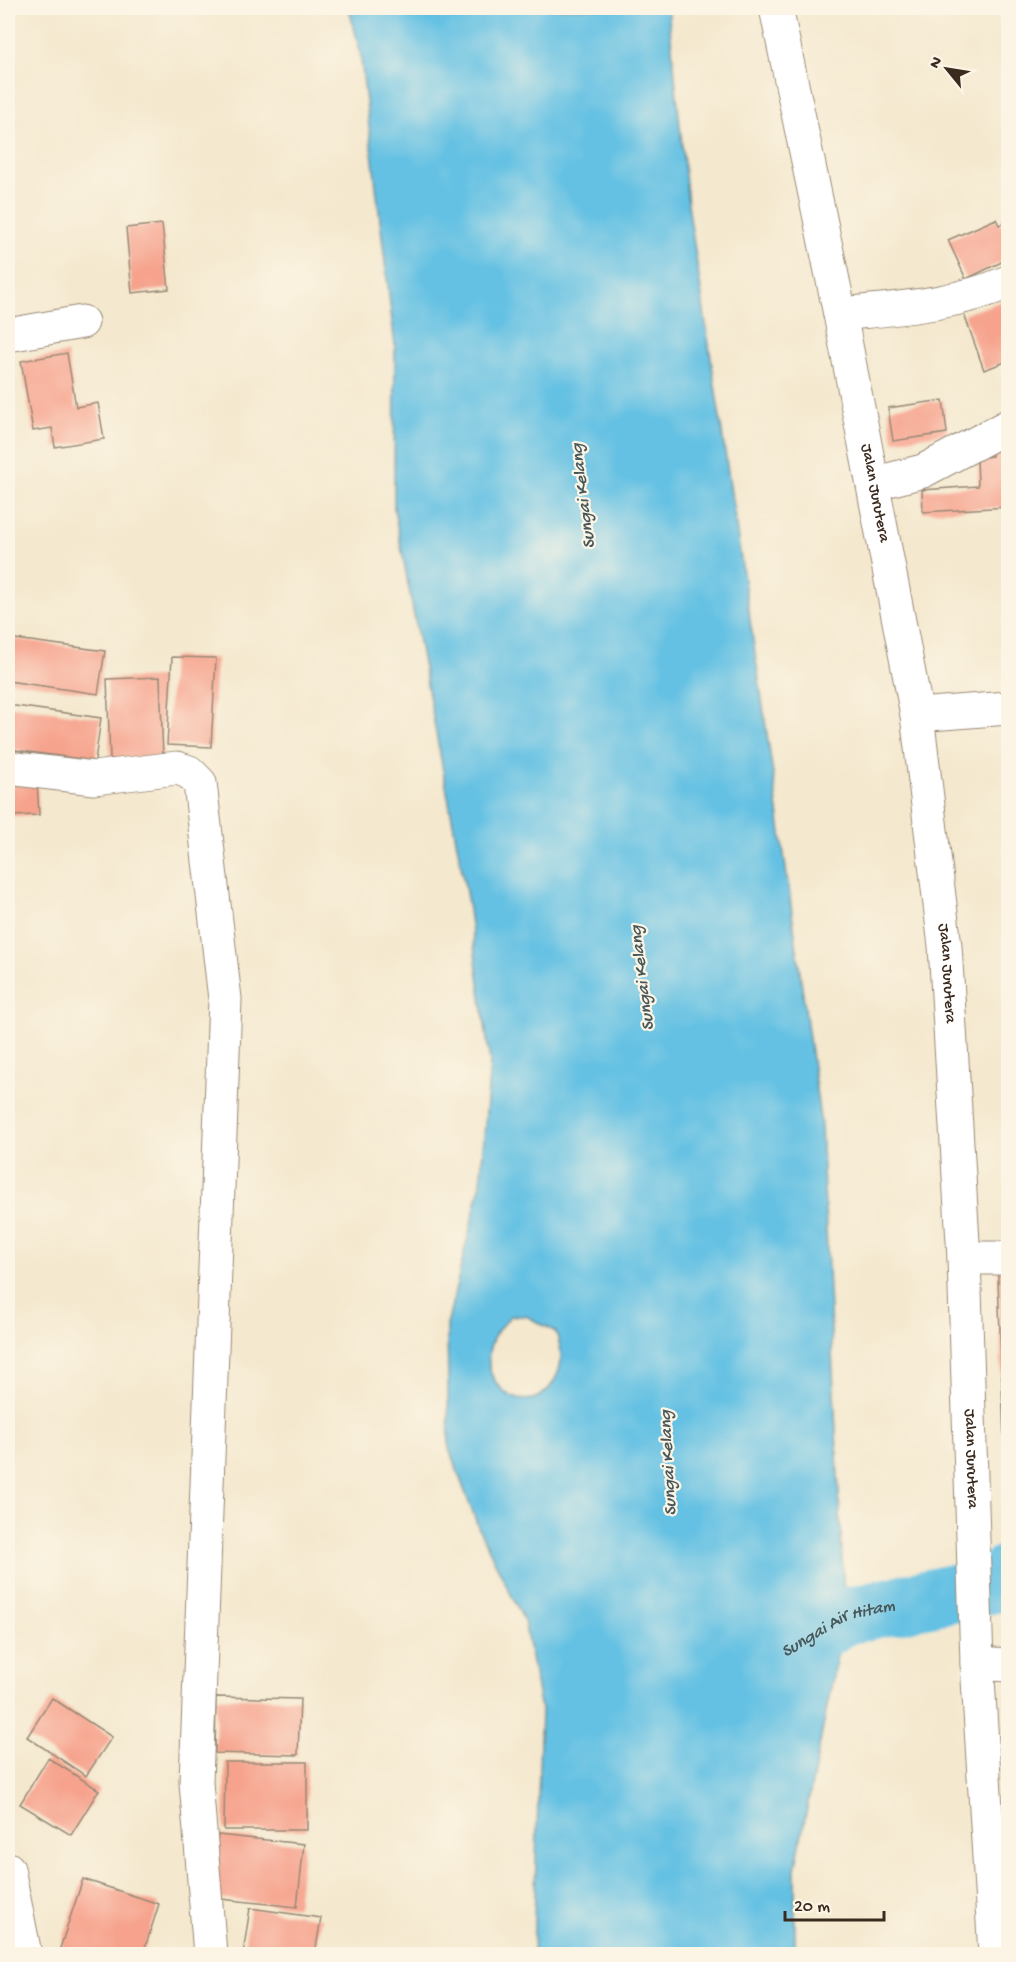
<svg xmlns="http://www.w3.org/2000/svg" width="1016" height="1962" font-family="'Gochi Hand',sans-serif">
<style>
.water{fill:#65c1e3;stroke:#507680;stroke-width:1.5;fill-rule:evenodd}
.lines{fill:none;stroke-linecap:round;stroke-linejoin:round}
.river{stroke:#65c1e3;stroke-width:58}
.building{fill:#f6a28c}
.minor-casing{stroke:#988976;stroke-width:35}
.minor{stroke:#fff;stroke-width:33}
.labels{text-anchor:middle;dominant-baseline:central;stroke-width:4.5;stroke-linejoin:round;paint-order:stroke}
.street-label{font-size:16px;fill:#3b2a1e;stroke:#fcf5e5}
.water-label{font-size:18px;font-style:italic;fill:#485759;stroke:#fcf5e5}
</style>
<rect width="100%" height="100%" fill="#fcf5e5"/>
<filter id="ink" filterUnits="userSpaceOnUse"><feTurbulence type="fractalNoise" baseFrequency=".0167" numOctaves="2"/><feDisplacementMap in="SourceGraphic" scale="12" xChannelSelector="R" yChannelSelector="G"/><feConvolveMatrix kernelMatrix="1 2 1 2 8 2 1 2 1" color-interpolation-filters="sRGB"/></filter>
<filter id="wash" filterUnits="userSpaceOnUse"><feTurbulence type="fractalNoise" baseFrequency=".008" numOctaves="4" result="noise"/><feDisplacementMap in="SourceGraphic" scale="24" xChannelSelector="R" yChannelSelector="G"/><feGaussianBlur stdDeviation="1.35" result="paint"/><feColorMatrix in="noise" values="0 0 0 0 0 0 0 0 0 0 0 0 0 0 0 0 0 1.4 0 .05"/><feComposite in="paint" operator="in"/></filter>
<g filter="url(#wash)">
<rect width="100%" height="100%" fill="#f4e8ce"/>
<path class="water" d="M349 8H668L688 204 773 774 821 1126 845 1616 795 1869V1954H533L541 1709 524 1621 479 1529 449 1449 447 1325 480 1186 490 1062 468 903 394 509 395 346 360 51ZM511 1316H526L556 1332C562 1350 564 1364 554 1381 525 1432 452 1368 511 1316Z"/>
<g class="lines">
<path class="river" id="s1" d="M776 1658 845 1616 1004 1582 1008 1573"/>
</g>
<g id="blocks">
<path class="building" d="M996 219 999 225 1008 221V259L966 279 948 240Z
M162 224 169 289 132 293 126 228Z
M1008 299V361L984 370 964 314Z
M67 353 76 407 98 403 104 439 55 447 52 428 33 431 21 361Z
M943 400 947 433 893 441 888 408Z
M1008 438V507L923 512 922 490 978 486 977 458 992 456V439Z
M8 638 105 651 98 694 8 681Z
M172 657 216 658 211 747 167 745Z
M160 677 163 757 110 759 107 679Z
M8 705 101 718 95 761 8 749Z
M37 781 39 815 8 816V782Z
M997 1253H1008V1438H1004Z
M216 1697 300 1699 298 1755 215 1753Z
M52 1698 112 1737 86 1776 27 1737Z
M48 1758 99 1790 71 1835 20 1804Z
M225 1762H307V1830H224Z
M218 1835 304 1844 297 1907 211 1898Z
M83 1879 159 1904 143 1954H58Z
M250 1908 321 1918 315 1954H243Z"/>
</g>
</g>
<g filter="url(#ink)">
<use href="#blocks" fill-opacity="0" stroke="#988976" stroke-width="1.5"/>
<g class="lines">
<defs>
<g id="minor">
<path id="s2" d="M776 8 840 314 917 715 945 946 964 1258 977 1663 995 1954"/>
<path d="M840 314C898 308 955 305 1008 282"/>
<path d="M8 335 82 322"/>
<path d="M873 484 923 471 1008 426"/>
<path d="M917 715 1008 708"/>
<path d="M8 768 94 778 177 768 189 772 200 783 225 999 196 1782 210 1954"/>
<path d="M964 1258H1008"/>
<path d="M977 1663 1008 1665"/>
<path d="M8 1869 25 1954"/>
</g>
</defs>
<use href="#minor" class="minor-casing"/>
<use href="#minor" class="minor"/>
</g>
</g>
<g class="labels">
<g class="street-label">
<text stroke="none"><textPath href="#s2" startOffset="495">Jalan Jurutera</textPath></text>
<text stroke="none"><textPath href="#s2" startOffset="981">Jalan Jurutera</textPath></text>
<text stroke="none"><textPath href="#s2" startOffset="1467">Jalan Jurutera</textPath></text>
</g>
<g class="water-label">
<text transform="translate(584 496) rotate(-97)">Sungai Kelang</text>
<text transform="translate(643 978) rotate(-97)">Sungai Kelang</text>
<text transform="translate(669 1463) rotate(-93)">Sungai Kelang</text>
<text stroke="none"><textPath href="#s1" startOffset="70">Sungai Air Hitam</textPath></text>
</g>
</g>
<rect width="1016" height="1962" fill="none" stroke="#fcf5e5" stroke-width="30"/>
<g transform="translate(947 69) rotate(300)" stroke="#fcf5e5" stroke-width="4.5" paint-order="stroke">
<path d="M0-4.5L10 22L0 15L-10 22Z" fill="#3b2a1e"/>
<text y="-9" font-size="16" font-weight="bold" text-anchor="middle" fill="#3b2a1e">N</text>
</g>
<path d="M785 1911v9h99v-9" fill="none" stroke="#3b2a1e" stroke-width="3"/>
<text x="794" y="1911" font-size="18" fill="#3b2a1e" stroke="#fcf5e5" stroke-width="4.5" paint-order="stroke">20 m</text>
</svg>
